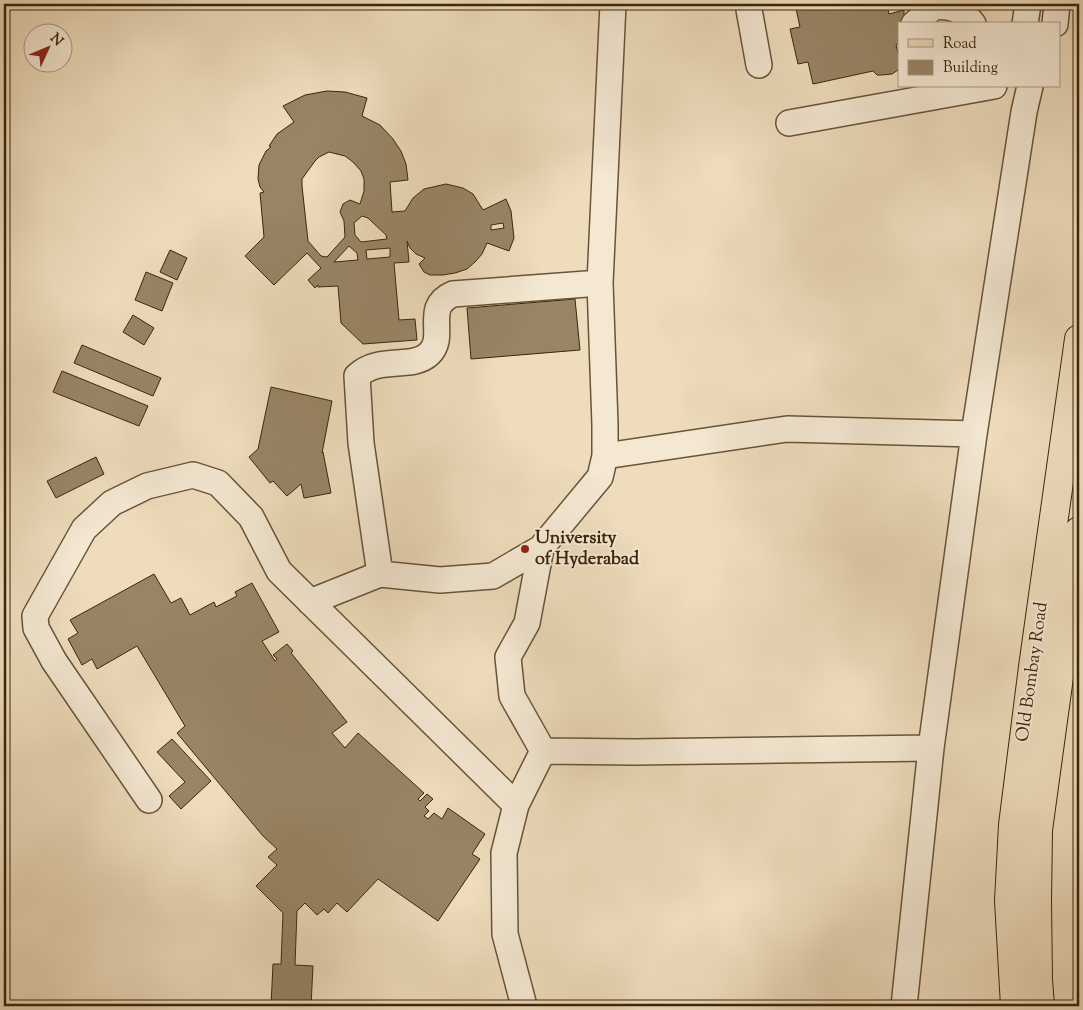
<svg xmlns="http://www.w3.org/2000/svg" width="1083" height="1010" font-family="'Sorts Mill Goudy',serif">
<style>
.building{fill:#988566;stroke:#3b2609;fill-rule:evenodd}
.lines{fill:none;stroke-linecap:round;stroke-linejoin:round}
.minor-casing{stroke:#685436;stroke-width:28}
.major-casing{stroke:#3b2609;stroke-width:30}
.minor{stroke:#f4e8d3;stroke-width:25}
.major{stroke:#eedcbc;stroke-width:28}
.poi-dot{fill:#8f2418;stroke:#f4e8d3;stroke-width:2}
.labels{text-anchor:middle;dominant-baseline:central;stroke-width:4;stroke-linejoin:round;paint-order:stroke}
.poi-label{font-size:18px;font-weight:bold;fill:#3b2609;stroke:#f4e8d3;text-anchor:start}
.street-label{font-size:18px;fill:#3b2609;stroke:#f4e8d3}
</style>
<rect width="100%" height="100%" fill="#eedcbc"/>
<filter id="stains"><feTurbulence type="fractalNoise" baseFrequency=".004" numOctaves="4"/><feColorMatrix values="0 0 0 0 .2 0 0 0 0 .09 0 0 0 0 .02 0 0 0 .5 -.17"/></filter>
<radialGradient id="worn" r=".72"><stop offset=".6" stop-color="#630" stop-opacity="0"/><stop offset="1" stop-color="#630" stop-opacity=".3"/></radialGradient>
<path class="building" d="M795 4H891L887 5 889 14 904 10V24H899V43L896 45 899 57 898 70 892 74 882 75H877L873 71 813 84 808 62 798 64 790 29 800 27Z
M327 91 345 92 367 98 362 116 380 125 393 139 401 151 406 164 408 180 390 182 392 212 405 211 413 198 424 189 446 184 463 188 473 194 483 210 506 199 511 211 514 238 509 251 487 243 482 254 476 261 467 269 455 273 443 275H430L424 272 419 264 425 258 416 254 410 248 407 241 409 262 394 263 399 320 415 319 417 340 363 344 341 323 338 286 318 287V285L315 288 308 280 321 268 307 253 274 285 245 256 264 237 260 193 264 192 260 187 258 179 259 165 266 151 271 147 269 146 277 134 294 122 283 106 305 95ZM329 152 345 156 353 162 361 171 364 179V191L360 204 350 200 343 204 340 212 344 221 345 237 327 257 321 256 308 241 302 186V179L315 161 319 157ZM362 216 368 218 386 235 387 239 361 242 355 235 354 223ZM503 223 504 228 491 230V225ZM349 246 357 253 358 260 334 262ZM390 248V257L367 259 366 250Z
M170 250 187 258 177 280 160 272Z
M146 272 173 283 162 311 135 300Z
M575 299 580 350 471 359 467 308Z
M133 315 154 328 144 345 123 332Z
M82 345 161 378 153 396 74 363Z
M62 371 148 406 139 426 53 392Z
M271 387 332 401 322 453 323 452 331 493 304 498 301 484 287 496 273 481 270 483 249 457 258 449Z
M96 457 104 474 56 498 47 481Z
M154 574 171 603 181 598 190 615 214 602 216 607 237 596 235 592 252 583 279 632 262 641 275 661 277 659 273 655 287 644 293 651 291 653 347 722 332 733 345 748 358 733 424 793 418 799 420 801 427 794 433 799 425 807 429 811 424 816 428 819 434 813 442 819 448 808 485 834 472 854 480 859 438 921 378 879 347 912 337 903 328 913 324 909 317 915 305 903 297 911 295 965 313 966 311 1006H271L273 964H281L283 913 256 886 277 865 268 857 277 849 263 836 177 733 185 726 137 646 97 669 92 659 82 665 68 639 78 633 70 620Z
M172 739 211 781 181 809 169 796 185 782 157 752Z"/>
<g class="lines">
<defs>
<path id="minor" d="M748 4 759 65
M934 4 936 6C954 7 962 9 973 24
M914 24 937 4
M1025 24 1028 4
M1055 24 1057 4
M789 123 994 86
M605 456 787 429 974 434
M380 574 361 443 357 376C379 355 412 370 429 354 448 336 422 307 453 294L600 283
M310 602 380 574 440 580 493 576 541 548 600 477 605 456V425L600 283 613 4
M543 751 634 752 931 748
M149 800 54 661 36 628 35 616 84 529 112 503 147 486 193 475 218 483 251 517 279 571 516 805 504 853 505 934 524 1006
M516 805 543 751 512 696 508 657 527 623 541 548
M904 1006 931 748 974 434 1024 112 1030 86"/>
<path id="major" d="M1015 1006 1009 901 1013 825 1033 667 1079 339
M1040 1006 1038 980 1037 901 1038 830 1079 531"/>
</defs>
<use href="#minor" class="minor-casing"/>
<use href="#major" class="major-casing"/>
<use href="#minor" class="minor"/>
<use href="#major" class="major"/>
</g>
<circle class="poi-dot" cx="525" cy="549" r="5"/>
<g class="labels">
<g class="poi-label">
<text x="535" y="539">University<tspan x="535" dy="21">of Hyderabad</tspan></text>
</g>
<g class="street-label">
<text transform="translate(1033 672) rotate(-82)">Old Bombay Road</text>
</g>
</g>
<rect width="1083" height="1010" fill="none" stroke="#eedcbc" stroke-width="20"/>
<rect x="5" y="5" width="1073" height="1000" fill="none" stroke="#3b2609" stroke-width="2.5"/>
<rect x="10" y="10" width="1063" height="990" fill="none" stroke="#3b2609"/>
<rect x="898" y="22" width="162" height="65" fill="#f4e8d3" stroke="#aa9a82"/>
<rect x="908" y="39" width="25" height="8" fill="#eedcbc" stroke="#aa9a82"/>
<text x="943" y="48" font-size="15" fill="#3b2609">Road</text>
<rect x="908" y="60" width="25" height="15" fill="#988566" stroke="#aa9a82"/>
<text x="943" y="72" font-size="15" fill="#3b2609">Building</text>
<g transform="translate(48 48) rotate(46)"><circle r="24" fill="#f4e8d3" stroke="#aa9a82"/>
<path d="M0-4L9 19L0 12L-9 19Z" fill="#8f2418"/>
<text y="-8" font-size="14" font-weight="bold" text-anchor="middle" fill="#3b2609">N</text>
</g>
<rect width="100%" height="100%" filter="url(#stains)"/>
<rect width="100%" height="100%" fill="url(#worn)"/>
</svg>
